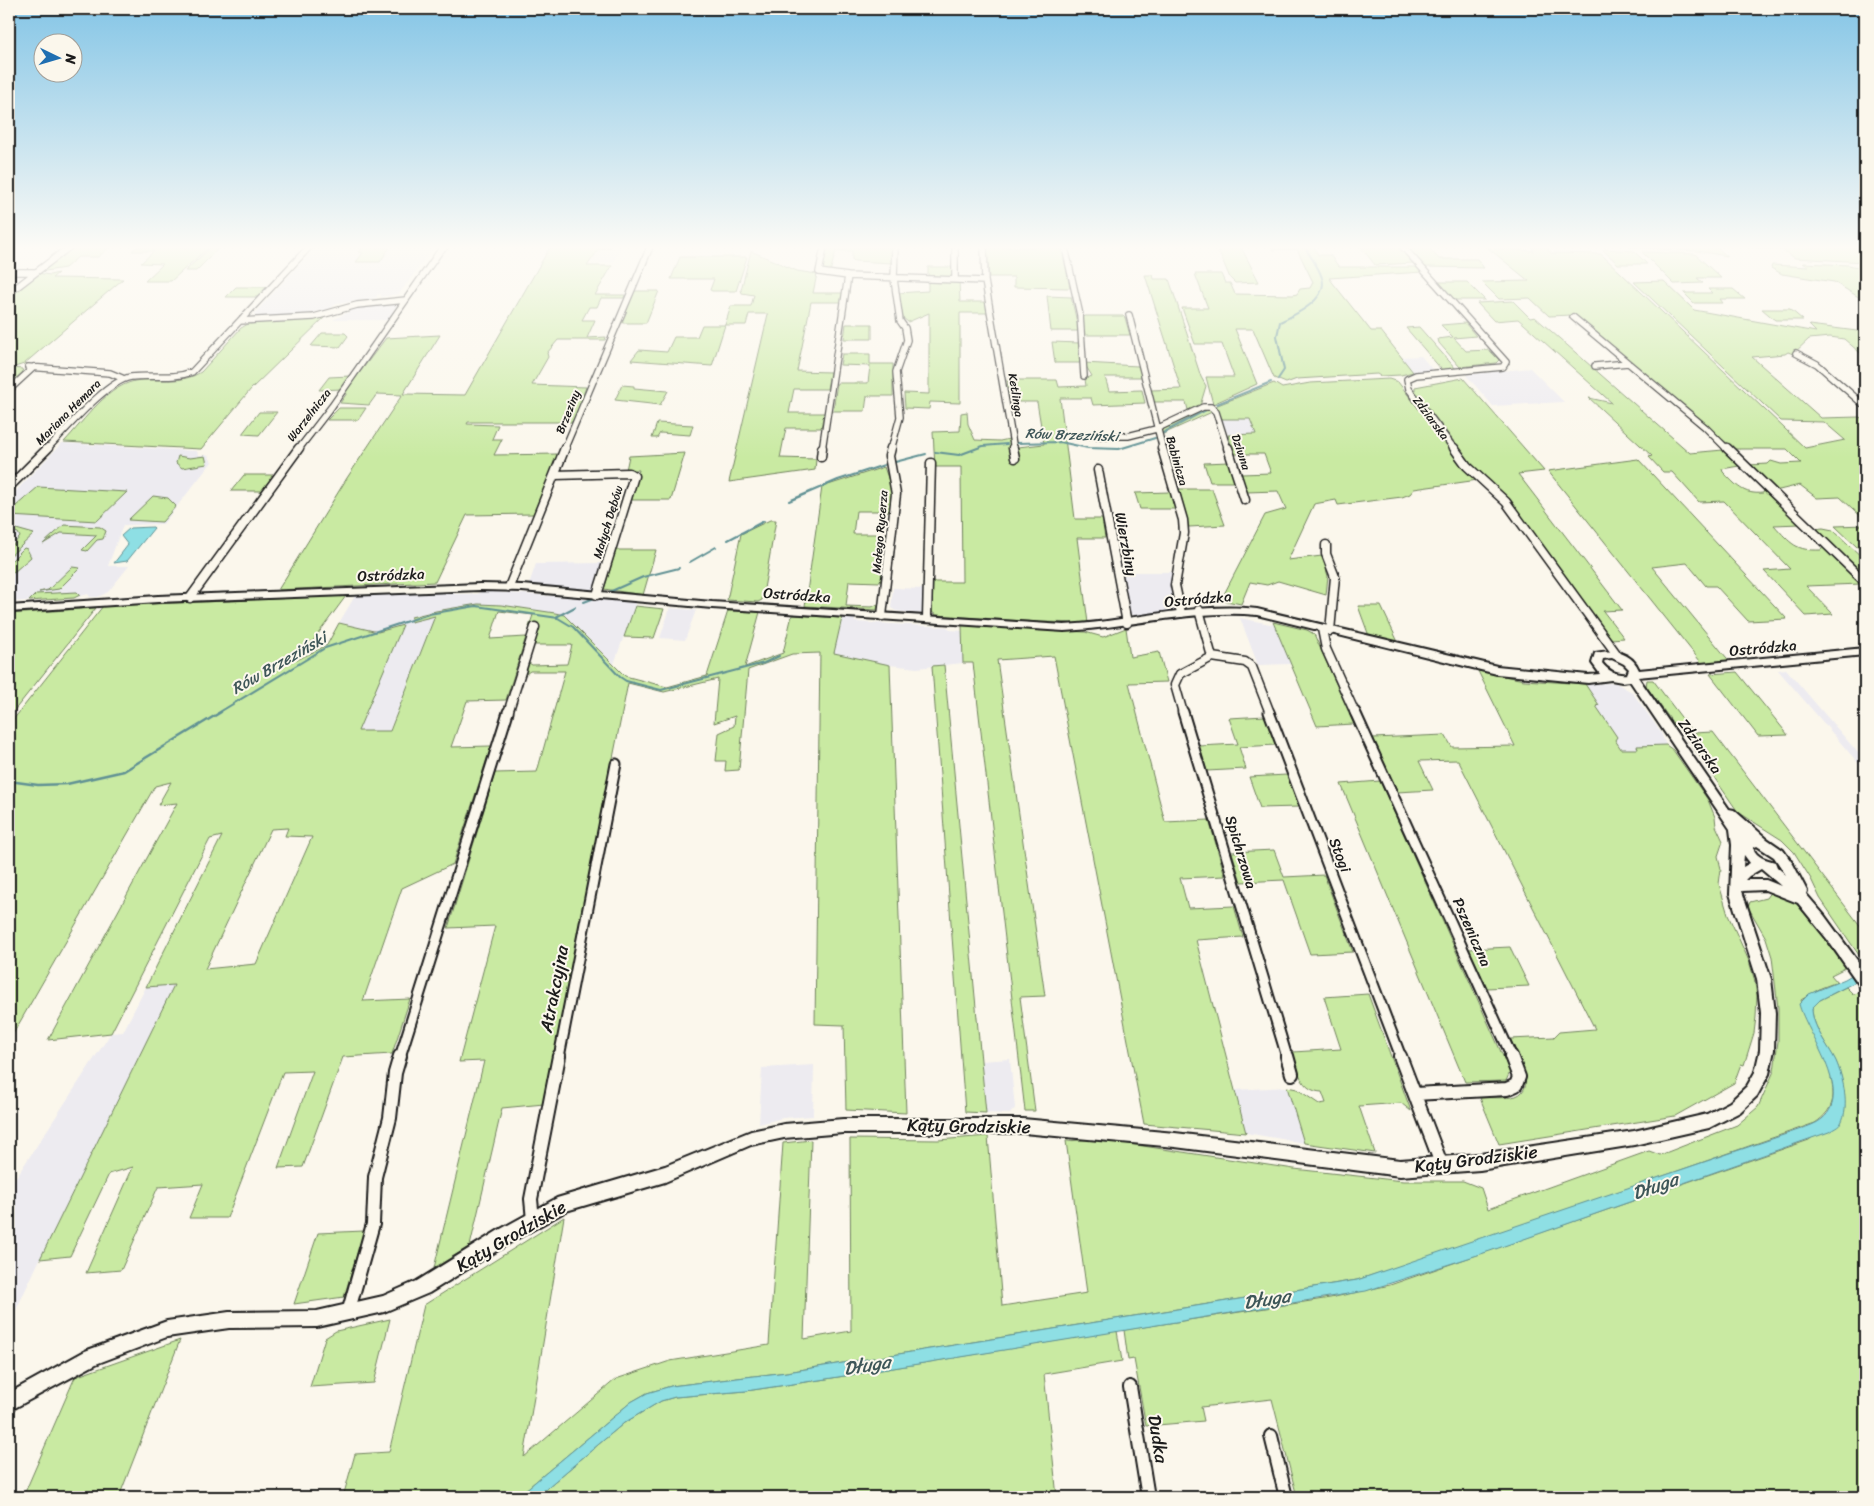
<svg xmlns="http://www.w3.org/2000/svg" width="1874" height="1506" font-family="Sriracha,sans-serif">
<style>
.built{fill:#edebf0}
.green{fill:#c9eaa2;stroke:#72835f;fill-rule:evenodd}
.water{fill:#8edfe4;stroke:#609194}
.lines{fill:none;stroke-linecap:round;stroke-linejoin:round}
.stream-far1{stroke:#609194;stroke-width:2}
.stream{stroke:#609194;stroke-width:2.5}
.minor-far3-casing{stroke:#1c1c1c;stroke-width:8}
.minor-far2-casing{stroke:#1c1c1c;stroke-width:11}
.minor-far1-casing{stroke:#1c1c1c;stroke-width:13}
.minor-casing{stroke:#1c1c1c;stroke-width:16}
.tertiary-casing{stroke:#1c1c1c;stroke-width:4}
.minor-far3{stroke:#fbf7ec;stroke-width:5.5}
.minor-far2{stroke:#fbf7ec;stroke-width:8}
.minor-far1{stroke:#fbf7ec;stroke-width:9}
.minor{stroke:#fbf7ec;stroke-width:12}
.tertiary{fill:#fbf7ec;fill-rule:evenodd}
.labels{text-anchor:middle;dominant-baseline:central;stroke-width:4;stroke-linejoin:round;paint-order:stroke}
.far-street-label{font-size:12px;fill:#1c1c1c;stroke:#fbf7ec}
.far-water-label{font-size:14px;font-style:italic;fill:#3e5658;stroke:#fbf7ec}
.street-label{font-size:15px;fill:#1c1c1c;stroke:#fbf7ec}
.water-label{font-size:16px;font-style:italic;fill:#3e5658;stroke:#fbf7ec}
.near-street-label{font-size:18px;fill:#1c1c1c;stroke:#fbf7ec}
.near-water-label{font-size:19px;font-style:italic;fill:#3e5658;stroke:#fbf7ec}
</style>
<rect width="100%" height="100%" fill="#fbf7ec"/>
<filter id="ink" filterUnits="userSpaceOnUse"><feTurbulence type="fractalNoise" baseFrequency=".02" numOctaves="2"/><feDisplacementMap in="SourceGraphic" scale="10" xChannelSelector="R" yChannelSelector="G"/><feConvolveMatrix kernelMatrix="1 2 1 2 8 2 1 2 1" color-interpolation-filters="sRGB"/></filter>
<g filter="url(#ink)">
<path class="built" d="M315 247H434L399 294 381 297V294L377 295V298L336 304 330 309 315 312 312 316 259 318 254 314Z
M621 248 613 263H590L599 249Z
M394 304 397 305 388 320H333L354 309Z
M1421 356 1433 370 1413 372 1401 357Z
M1530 368 1564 402 1493 406 1466 375Z
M1222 419H1250L1257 434 1228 435Z
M62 443 197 451 198 455H208L212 462 163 524 123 525 108 566H129L108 592 98 597H90L88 594 74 598 9 602V498Z
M602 563 595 590 529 584 536 564Z
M1122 572H1174L1171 582 1176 610 1136 617 1129 613Z
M893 588 925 589 924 614 896 611 891 608Z
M481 591 636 602 614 664 563 614 501 605 478 604 436 611 411 617 435 616 389 732 358 731 403 625 378 632 339 623 355 596 452 592 455 594H478Z
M670 608 696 610 685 640 660 638Z
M842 618H855V622L947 627 950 630 962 631 963 663 917 668 890 665 834 653Z
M1240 618 1275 625 1291 664 1258 665Z
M1786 669 1865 761V771L1778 670Z
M1616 683 1632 692 1660 731 1666 745 1637 746 1639 749H1621L1596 705H1599L1585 684Z
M175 984 40 1259 9 1325V1188L111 1033 123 1032 146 987Z
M1010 1059 1015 1108 1010 1114 986 1113 981 1061Z
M814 1065 813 1116 783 1118 759 1124 762 1068Z
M1287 1087 1304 1143 1246 1133 1235 1090Z"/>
<path class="green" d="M71 247H110L98 257H78L65 268 39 272Z
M136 247H209L171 281H145L163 264 141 263 154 251H132Z
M211 247H220L196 271H185Z
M364 247H390L380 262H356L363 253 359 252Z
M550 247H611L599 249 587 266H612L595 295H625L624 298H601L597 307H589L582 320H595L587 338 606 337 605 340H558L547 353 548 357 532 385 586 387 574 422H468L467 424 498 425 492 439H502L494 455 558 454 534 514 467 515 435 582 278 590 347 478 402 395 377 394 369 405 340 403 347 393H344L386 338 440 335 403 394 465 395Z
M826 247H892V263L855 261 852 260V251H836L830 272 822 269Z
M987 247H1062L1070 288 1014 287V277H989Z
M1217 247H1241L1259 282 1235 283 1230 278Z
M1272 247H1314L1318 255H1330L1339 267H1418L1423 272 1329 278 1371 331H1381L1413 372 1401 375 1380 376 1377 374 1297 379 1286 383 1274 378 1253 329H1235L1257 384 1213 404 1206 377H1234L1222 344H1195L1182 308H1208L1195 274H1221L1225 283H1230L1235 294 1293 295 1297 294 1300 289 1310 288 1313 282 1297 249 1273 250Z
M1361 247H1401L1415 263 1375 265Z
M1531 247H1548V250L1551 253 1601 254 1805 448 1845 440 1824 422 1781 421 1634 282 1664 281 1694 310 1816 332 1809 325 1865 332V357L1844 339 1830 337 1809 339 1793 354 1788 352 1785 354 1752 357 1821 418 1859 417 1865 419V475H1861L1865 479V520L1840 497 1817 498 1800 485 1775 491 1748 465 1768 464 1771 461 1781 464 1801 463 1787 449H1734L1571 315 1549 316 1530 298 1499 299 1482 282 1529 281 1488 248 1534 251Z
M1629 247H1716L1727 256 1697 251Z
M1747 247H1865V262L1795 258 1782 250Z
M1429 248 1439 259H1477L1484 268 1425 267 1410 249Z
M1605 249 1634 251 1647 264H1618L1603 250Z
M751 251 797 271 817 274 813 293H843L841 302H811L797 371 830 372 827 389H794L789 413H824L821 428H786L780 458 816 459 815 470 729 482 768 314H749L746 325H725L712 366 631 360 639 350 667 352 674 337H697L702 325H725L731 306H751L754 295 742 293 741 290Z
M1642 252 1695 254 1721 278H1697L1703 283 1674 284Z
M680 257H747L736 291H712L710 290 714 279H671Z
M1803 263 1849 265 1865 269V301L1834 282 1782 274 1771 268 1772 265 1809 267Z
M928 267H952V278L928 277Z
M37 273 50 275 58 273 52 278 123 279 24 364 12 368 22 369 23 372 9 385V295Z
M1145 275H1153L1154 279H1169L1201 377 1206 386 1200 406 1188 410 1186 402H1154L1151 390 1181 389Z
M928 281H959L960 302H986L988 313H960V403L930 402 929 409 905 408 904 393 929 394V313L908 322 903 318 898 293 928 291Z
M1438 282H1467L1485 300H1453Z
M236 287H267L258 297H226Z
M1708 289H1733L1745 299H1720L1723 303H1694L1684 293H1712Z
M635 291H659L646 323H623L621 322Z
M1047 296 1071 297 1079 331H1051Z
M1513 301 1530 318 1535 317 1690 453 1723 450 1739 466 1722 469 1723 472C1736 485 1743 495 1763 493L1764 490 1800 524 1774 525C1791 544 1796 551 1821 550L1823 547 1861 584 1806 586 1833 614 1806 616 1764 571 1790 569 1724 501 1699 502 1672 472H1663L1649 457 1652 456 1589 398 1612 403 1524 324 1518 319 1494 321 1477 303Z
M1762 309H1790L1803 320H1775Z
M1085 316H1123L1125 318 1130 335H1083L1082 319Z
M325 317 251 389 201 449 64 442C85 420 108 383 141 380 162 379 181 384 201 372L241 328 248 324Z
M1465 323 1476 336 1454 338 1466 351 1489 350 1499 360 1496 363 1460 367 1439 343 1438 339 1453 337 1441 325Z
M846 324H872V339H844Z
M1419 327 1456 369 1442 370 1406 328Z
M322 333H345L348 336 340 347 311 346Z
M1052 342 1080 343V363H1055Z
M842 354H870V364H893V396H867L865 411H833L837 383H868L870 366 840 365Z
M1084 363 1138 366 1142 377H1105L1109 391 1142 390 1145 403 1093 405 1091 398H1060L1075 519H1102L1105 538H1077L1088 623 1040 622 936 615 932 612 933 582H962L961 467H935L933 432 960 431 961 413 967 412 968 424 975 440 1000 441 1009 439 1011 461 1020 460 1018 447 1044 444 1037 402H1010L1007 380H1057L1059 387 1086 386 1085 379 1092 376Z
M350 376 341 389 319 390 329 377Z
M1463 378 1544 471 1518 474 1622 610 1603 611 1624 638 1611 639 1504 495 1478 473 1415 391V387Z
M1389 379 1398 382 1465 469 1478 480 1414 489 1410 494 1402 497 1338 505 1336 500 1314 504 1288 560 1322 556 1328 576 1326 595 1278 581 1267 585 1250 582 1241 604 1221 600 1265 515 1286 509 1278 491 1246 492 1241 474 1271 473 1264 454H1234L1228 435 1256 434 1250 419H1222L1215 406 1274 383 1282 388 1310 383Z
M622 385 634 386V388L668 391 660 405 615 400Z
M339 408H366L358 420H327Z
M1211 409 1212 412 1163 434 1159 433 1157 429 1199 410Z
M259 412H277L259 435 242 434Z
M657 423 693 425 690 435 660 433 657 438H652Z
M685 453 671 500H631L639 470H626L629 456Z
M178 456 190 458 205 456 207 464 182 468 176 463Z
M1638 459 1787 619 1748 621 1716 586H1706L1687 563 1652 567 1731 663 1704 666 1548 471Z
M1229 462 1236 482H1210L1204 463Z
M884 467 892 489 890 511H856L853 534H887L885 568 880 582 849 581 846 606 872 607 878 604 877 610 805 606 822 487Z
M244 475H274L261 491H231Z
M38 487 127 492 97 521 9 516V512Z
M1179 489H1212L1225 525 1189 527Z
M1170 492 1175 509H1140L1135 493Z
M153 496 168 498 176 506 162 522 128 520Z
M770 520H776L762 600 758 602 727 600 741 534Z
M64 525 100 527 106 531 103 539 97 540 87 551 82 550 97 535 61 533 43 544Z
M1865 525V546L1857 547 1835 526Z
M9 527 34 534 9 557V549L20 537 18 533 9 530Z
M1823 528 1833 530 1865 560V573H1860L1814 529Z
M24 548 27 549 31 557 14 572H9V563Z
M616 550H656L643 595 604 589Z
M72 567 80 568 59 589 39 592 48 590Z
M77 592 80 595 74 598 29 601 36 594Z
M346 596 312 642 295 652 297 660 327 645 339 623 378 632 403 625 358 731H390L435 616 411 622V617L436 611 478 604 501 605 555 613 564 615 625 676 667 687 707 676 728 611 760 612 745 667 783 653 792 615 842 618 834 653 890 665 906 1113 846 1110 844 1025 815 1024 820 653 792 654 748 670 739 770 725 771 726 761H716L719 733 734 726 735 716 714 723 718 679 664 692 628 683 544 1104 502 1108 470 1246 434 1268 484 1061 459 1062 495 926 448 928 495 773 537 772 565 671H530L526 674 529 663 532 665 567 664 572 645H535L537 627H529L533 615 499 611 490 639 526 637 506 700 467 701 451 747 491 746 453 864 402 888 363 1001 410 999 392 1054 343 1057 303 1167 278 1168 313 1071 283 1072 227 1218H189L203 1184 158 1187 121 1270 86 1273 133 1167 109 1174 70 1256 40 1259 174 985 146 987 222 836 210 839 111 1033 48 1040 177 803 158 805 171 782 155 786 9 1041V725L103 606ZM288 828 285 836 312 837 256 964 205 969 271 829Z
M635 606 664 609 654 638 624 637Z
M1358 606H1381L1398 642 1369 636Z
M96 608 9 717V614Z
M1273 622 1307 630 1314 634 1354 724 1317 726Z
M962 625 1085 632 1103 637 1126 628 1130 657 1159 652 1167 682 1129 683 1165 822 1209 820 1225 876 1180 878 1188 908 1234 906 1243 937 1196 940 1246 1133 1144 1124 1054 656 997 660 1045 996 1020 997 1035 1111H1025L973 663H963Z
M944 665 981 1061 986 1113 965 1112 932 666Z
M1478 671 1524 680 1585 684 1599 705 1596 706 1617 737 1615 740 1621 749H1638L1637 746 1666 745 1673 750 1708 800 1715 817 1716 826 1723 841 1718 856 1721 869 1719 884 1728 915 1749 961 1754 978 1757 995 1756 1017 1754 1033 1744 1065 1741 1064 1734 1083 1675 1116 1499 1144 1480 1098C1491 1097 1505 1099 1516 1096 1538 1088 1516 1052 1510 1039L1554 1037 1559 1032 1595 1029 1458 760 1419 761 1433 790 1397 792 1373 738 1445 735 1452 747 1515 746Z
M1737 672 1788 735 1758 736 1710 674Z
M1647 680H1653L1693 733 1713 732 1865 932V964L1820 898 1811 879 1794 852 1782 840 1738 812 1687 738 1675 726 1646 686Z
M1265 716 1276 745 1239 747 1246 769 1207 771 1199 746 1238 744 1229 718Z
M1287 775 1299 807 1260 808 1249 777Z
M1380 781 1510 1072 1506 1081 1465 1082 1341 784Z
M1274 850 1284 877 1324 875 1353 952 1310 954 1284 880 1241 882 1232 852Z
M1771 891 1794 901 1841 957 1847 967 1831 975 1837 982 1821 988 1801 1000C1812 1027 1833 1066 1833 1095 1833 1108 1824 1117 1815 1123L1469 1244 1357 1280 787 1372 671 1386 647 1393 631 1402 517 1497H343L355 1454 389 1452 424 1305 564 1217 524 1457 616 1379 670 1361 769 1345 783 1143 811 1140 804 1339 851 1331 850 1139 938 1140 988 1136 1002 1306 1087 1293 1066 1141 1097 1139 1294 1169 1403 1181H1463L1481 1188 1488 1209 1649 1151 1660 1155 1737 1125 1758 1107 1774 1071 1778 1041V1008L1772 957 1766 938 1748 907 1750 902 1766 898Z
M1510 947 1529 986 1487 988 1469 949Z
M1846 987 1853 994 1865 992V1497H1297L1272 1399 1201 1407 1204 1421 1146 1426 1134 1359 1128 1360 1124 1330 1330 1298 1390 1285 1809 1140 1844 1112C1845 1096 1843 1077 1836 1062 1828 1045 1812 1027 1812 1008L1820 1000Z
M1368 994 1411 1111 1401 1103 1359 1106 1375 1153 1304 1143 1287 1087 1297 1089 1319 1104 1326 1103 1322 1092C1300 1091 1298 1070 1293 1052L1341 1049 1324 997Z
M364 1231 344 1297 294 1304 318 1233Z
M390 1319 374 1383 310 1387 325 1338 336 1331Z
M1117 1331 1122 1361 1044 1374 1057 1497H536L624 1423 661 1401 675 1397 746 1391 826 1379Z
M180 1340 119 1497H23L75 1377Z"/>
<path class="water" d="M153 527 154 528 127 561 114 563 128 545 121 536 130 528Z
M1865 967V977L1820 1000 1812 1008C1812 1027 1828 1045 1836 1061 1843 1077 1850 1107 1841 1123 1839 1127 1833 1129 1829 1132L1490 1251 1366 1291 826 1379 746 1391 675 1397 661 1401 624 1423 536 1497H517L631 1402 647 1393 671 1386 787 1372 1357 1280 1801 1129C1808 1126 1816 1124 1822 1119 1855 1092 1806 1033 1799 1004L1809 994 1845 979Z"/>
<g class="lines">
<path class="stream-far1" d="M1278 379 1284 370 1277 336 1280 322C1295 315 1329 299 1322 278 1319 267 1310 257 1305 247
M1217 404 1271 382
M1161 434 1208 409
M1017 443 1060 442 1088 448 1119 449 1155 438
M935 452 959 455 983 446 1007 444
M895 462 926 454
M789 501 838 480 884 465
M728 540 764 521
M690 562 716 547
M607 593 643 577 679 568
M584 602 597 597
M556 617 575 607
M218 713 325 648 429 614 476 606 558 618 573 627 620 677 626 681 661 690 764 663 779 656"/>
<path class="stream" d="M9 781 38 785 67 784 124 771 221 712"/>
<defs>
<path id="minor-far3" d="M824 247 819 272 848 276 985 281
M955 247V280
M984 247 985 281 1014 450
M1065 247 1080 315 1084 376
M1403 247 1506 362 1503 367 1416 375 1407 379 1409 389 1455 450
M9 272H35
M9 293 69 247
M1129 315 1163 450
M1573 317 1705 427 1728 450
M240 321 314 317 357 305 406 300
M1796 353 1817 364 1865 406
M1595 366 1628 363
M28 367 110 373 122 378
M9 390 34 367
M1075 436H1128L1156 429 1203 407H1211L1216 412 1228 450
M46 450C65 431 106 381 131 377 152 374 171 380 192 372L309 247
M298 450 332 406 440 251 445 247
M564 450 650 247
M822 450 848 276
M891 450 900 417 896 372 907 340 905 328 900 321 894 279 895 247"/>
<path id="minor-far2" d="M1013 448 1015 458
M1162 448 1183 520 1184 533 1175 585 1181 613
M1228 448 1245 500
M1454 448 1467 466 1506 502 1618 656
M1727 448 1865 582
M821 457 822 448
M1098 470 1127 623
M555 475 629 473 634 476 597 595
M9 487 48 448
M1326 545V554L1335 577 1330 631
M509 587 565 448
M190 598 299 448
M1199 610 1212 657
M882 616 896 494 889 456 891 448
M927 618 931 463
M1322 629 1326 649 1355 713
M1212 657 1245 662 1252 667 1270 713
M508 713 535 627
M1183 713 1175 685 1180 674 1212 657"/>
<path id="minor-far1" d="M1183 712 1287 1057
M1269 712 1401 1057
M1355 712 1512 1057
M400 1057 508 712
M559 1057 616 764"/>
<path id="minor" d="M1287 1056 1292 1074
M1400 1056 1442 1166
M1415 1094 1507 1089 1516 1085 1519 1077 1511 1056
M533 1220 531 1199 559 1056
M348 1313 373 1224 375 1177 390 1118 395 1073 400 1056
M1130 1387 1148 1497
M1271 1436 1286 1497"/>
<path id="tertiary" d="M480 584 522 585 712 602 1064 625C1129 622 1192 602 1257 609L1497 666 1588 675 1600 674 1592 663 1595 653C1612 649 1632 652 1639 670L1865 648V655L1638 677 1729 809 1734 810 1767 839 1783 850 1793 864 1807 891 1806 894 1824 915 1865 971V988L1860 986 1827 939 1798 903 1765 890 1742 891 1771 979 1775 1013 1774 1050 1769 1074 1757 1096 1740 1112 1709 1128 1634 1145 1480 1170 1400 1176 1175 1147 1023 1133H843L784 1138 751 1145 665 1182 566 1211 511 1242 429 1293 384 1312 317 1327 229 1328 167 1337 96 1364 9 1411V1393L85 1351 167 1321 229 1312 317 1311 383 1296 417 1281 499 1230 557 1198 665 1166 751 1131 784 1124 843 1119H1023L1175 1133 1400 1160 1480 1154 1634 1131 1707 1114 1730 1102 1747 1086 1755 1072 1760 1050 1761 1013 1757 979 1730 894 1732 845 1730 829 1630 681 1622 682 1611 680 1588 683 1497 674 1257 615C1192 609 1129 628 1064 631L712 608 522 591 480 590 158 602 9 612V606L158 596ZM1612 658 1624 664 1629 669 1627 674C1617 675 1609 672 1602 663L1603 659ZM1757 846 1774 857 1786 875 1777 867 1775 862C1766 859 1757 858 1753 848ZM1744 855 1750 863 1743 867ZM1761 869 1781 886 1766 880H1745L1749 876Z"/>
</defs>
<use href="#minor-far3" class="minor-far3-casing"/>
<use href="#minor-far2" class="minor-far2-casing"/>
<use href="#minor-far1" class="minor-far1-casing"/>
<use href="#minor" class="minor-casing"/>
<use href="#tertiary" class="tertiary-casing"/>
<use href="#minor-far3" class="minor-far3"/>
<use href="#minor-far2" class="minor-far2"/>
<use href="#minor-far1" class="minor-far1"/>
<use href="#minor" class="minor"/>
<use href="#tertiary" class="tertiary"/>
</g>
</g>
<linearGradient id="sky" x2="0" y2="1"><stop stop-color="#84c5e6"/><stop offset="0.54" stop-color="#fdfbf6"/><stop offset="1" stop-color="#fdfbf6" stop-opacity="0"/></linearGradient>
<rect width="1874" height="458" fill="url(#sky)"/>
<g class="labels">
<g class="far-street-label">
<text transform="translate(1016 395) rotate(81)">Ketlinga</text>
<text transform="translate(68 412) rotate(-45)">Mariana Hemara</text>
<text transform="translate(568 412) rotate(-68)">Brzeziny</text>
<text transform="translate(309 415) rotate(-52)">Warzelnicza</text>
<text transform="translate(1431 418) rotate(53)">Zdziarska</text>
<text transform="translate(1241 452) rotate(72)">Dziwna</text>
<text transform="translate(1177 461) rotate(74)">Babinicza</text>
<text transform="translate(608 522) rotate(-73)">Małych Dębów</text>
<text transform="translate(880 532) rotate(-85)">Małego Rycerza</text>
</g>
<g class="far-water-label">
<text transform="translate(1072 435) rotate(2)">Rów Brzeziński</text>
</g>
<g class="street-label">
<text transform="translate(1126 544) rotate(79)">Wierzbiny</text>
<text transform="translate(391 575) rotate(-2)">Ostródzka</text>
<text transform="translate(797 595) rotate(4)">Ostródzka</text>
<text transform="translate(1198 599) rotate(-5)">Ostródzka</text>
<text transform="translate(1763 648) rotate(-5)">Ostródzka</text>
<text transform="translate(1700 746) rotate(55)">Zdziarska</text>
<text transform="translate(1241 852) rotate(73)">Spichrzowa</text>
<text transform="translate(1340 855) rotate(69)">Stogi</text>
<text transform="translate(1472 932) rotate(66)">Pszeniczna</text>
</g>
<g class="water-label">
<text transform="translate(279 663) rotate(-30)">Rów Brzeziński</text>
</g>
<g class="near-street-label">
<text transform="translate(554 989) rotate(-79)">Atrakcyjna</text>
<text transform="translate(969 1126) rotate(1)">Kąty Grodziskie</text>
<text transform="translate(1476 1159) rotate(-7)">Kąty Grodziskie</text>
<text transform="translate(511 1236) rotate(-30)">Kąty Grodziskie</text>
<text transform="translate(1158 1439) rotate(81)">Dudka</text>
</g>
<g class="near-water-label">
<text transform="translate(1655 1186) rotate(-19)">Długa</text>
<text transform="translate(1267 1299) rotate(-9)">Długa</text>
<text transform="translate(867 1365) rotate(-9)">Długa</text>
</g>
</g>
<rect width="1874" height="1506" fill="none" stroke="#fbf7ec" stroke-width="30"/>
<rect x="15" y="15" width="1844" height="1476" fill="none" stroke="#1c1c1c" stroke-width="2" filter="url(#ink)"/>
<g transform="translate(58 58) rotate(95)"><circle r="24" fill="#fbf7ec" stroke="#a29f99"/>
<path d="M0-4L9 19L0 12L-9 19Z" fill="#1f6fb2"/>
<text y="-8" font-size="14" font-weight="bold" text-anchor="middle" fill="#1c1c1c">N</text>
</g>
</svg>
